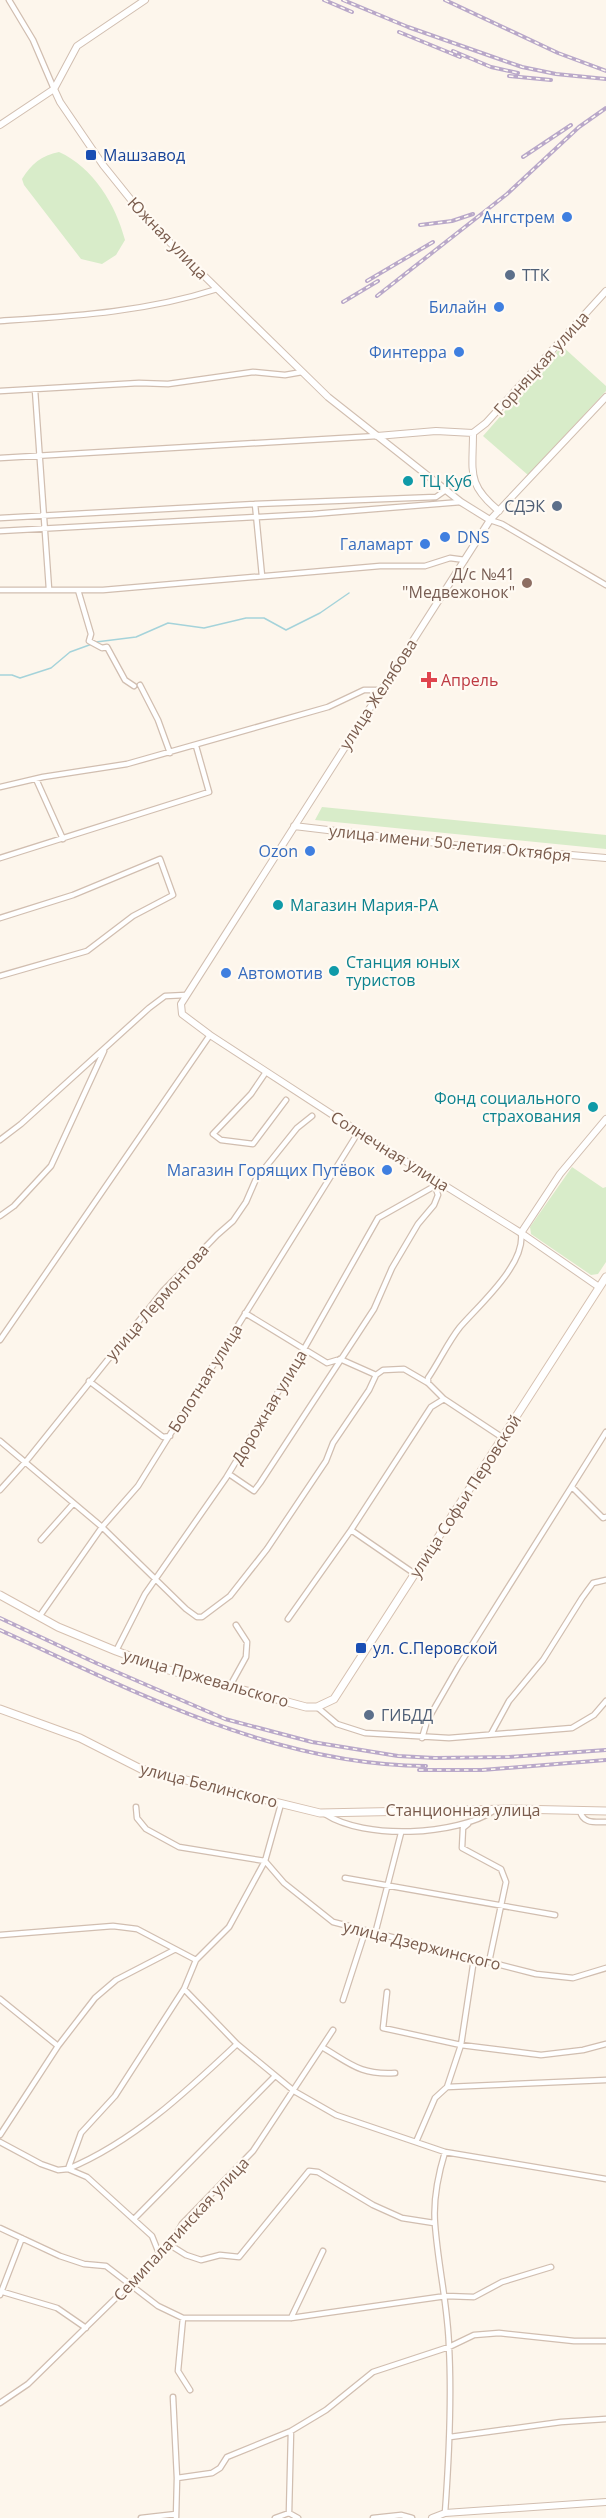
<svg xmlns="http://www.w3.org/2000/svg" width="606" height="2518" font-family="'Open Sans',sans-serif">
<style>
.green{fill:#d8ecc9}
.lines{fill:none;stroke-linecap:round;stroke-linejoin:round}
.stream{stroke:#a5d3da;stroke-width:1.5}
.minor-casing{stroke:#d1beb0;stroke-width:7}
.tertiary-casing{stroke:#d1beb0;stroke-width:8}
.secondary-casing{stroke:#d6c0b0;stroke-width:9}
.minor{stroke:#fff;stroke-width:4.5}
.tertiary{stroke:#fff;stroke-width:6}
.secondary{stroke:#fff;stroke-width:7}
.rail-casing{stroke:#b9a8c9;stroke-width:4}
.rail{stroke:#fffaf3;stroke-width:1.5;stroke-dasharray:4.5;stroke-linecap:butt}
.transit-dot{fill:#1a4fb4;stroke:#fffaf3;stroke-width:2}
.shop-dot{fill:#3f7fe0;stroke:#fffaf3;stroke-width:2}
.service-dot{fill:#5c6f8a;stroke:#fffaf3;stroke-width:2}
.culture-dot{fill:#0f9aa8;stroke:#fffaf3;stroke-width:2}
.education-dot{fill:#8d6e63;stroke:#fffaf3;stroke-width:2}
.health-dot{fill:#e0444e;stroke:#fffaf3;stroke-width:2}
.labels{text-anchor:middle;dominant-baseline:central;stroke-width:4.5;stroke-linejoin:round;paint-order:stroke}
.transit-label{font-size:16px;fill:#164399;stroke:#fffaf3;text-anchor:start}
.shop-label{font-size:16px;fill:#366cbe;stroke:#fffaf3;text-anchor:end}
.street-label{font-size:16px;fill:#7a5c4d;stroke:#fffaf3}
.service-label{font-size:16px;fill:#4e5e75;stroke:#fffaf3;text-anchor:start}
.culture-label{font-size:16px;fill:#0d838f;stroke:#fffaf3;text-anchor:start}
.education-label{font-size:16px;fill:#785e54;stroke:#fffaf3;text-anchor:end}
.health-label{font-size:16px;fill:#be3a42;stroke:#fffaf3;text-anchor:start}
</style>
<rect width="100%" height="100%" fill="#fdf6ec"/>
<path class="green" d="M59 152C93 167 116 205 125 240L116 255 102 264 81 259 24 185 22 179C31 164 42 155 59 152Z
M562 346 606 386V391L528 475 483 436Z
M322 807 606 835V849L315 820Z
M572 1167 603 1188 606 1187V1262L598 1274 591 1275 531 1234 530 1227Z"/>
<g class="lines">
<path class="stream" d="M96 642 136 637 168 623 204 628 246 618H264L286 630 320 613 349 593
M0 675H12L20 678 51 668 70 652 92 644"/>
<defs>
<path id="minor" d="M9 0 33 40 54 89
M0 321C74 316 146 312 217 289
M35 390 49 589
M0 391 139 383 168 384 253 372 285 375 302 372
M0 458 377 436
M255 504 262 576
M0 518 255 504 436 497 446 490
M490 520 502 524 606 585
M0 531 313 514 461 502
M0 590H103L380 566H425L450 558 465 560
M78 590 91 634 89 641 102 648 107 647 125 680 134 686
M140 685 158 720 170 753
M36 779 63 839
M0 787 43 777 127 764 328 707 364 690H380
M0 858 209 792 196 746
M0 918 73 895 160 859 173 895 133 916 87 951 0 976
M266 1072 251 1094 213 1134 221 1140 253 1144 286 1100
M0 1140 21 1124 149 1008 165 996 186 995
M0 1216 14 1206 51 1166 104 1051
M245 1313 327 1363 337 1360
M0 1340 210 1035
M340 1359 376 1375 383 1370 404 1369 428 1383 444 1399 503 1438
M89 1381 163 1437 170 1436
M428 1383V1378C439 1362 448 1342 460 1327 479 1305 526 1264 521 1233
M0 1441 102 1527 186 1609 197 1617H202L230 1596 267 1549 326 1461 333 1443 369 1390 376 1375
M229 1474 254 1491 260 1483 374 1309 392 1268 418 1224 434 1205 438 1195 435 1186
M572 1487 603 1518 606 1517
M0 1490 28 1459 163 1291 217 1235 233 1221 246 1202 256 1179 297 1128 312 1116
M351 1530 415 1574
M41 1540 73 1504
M39 1617 102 1527 138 1486 359 1131
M288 1619 351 1530 431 1407 444 1399
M116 1651 145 1594 226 1478 304 1349 378 1218 440 1183
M230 1686 246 1657 247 1642 236 1625
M317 1707 337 1724 365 1733 449 1738 572 1728 594 1715 606 1701
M491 1734 509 1701 543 1660 582 1598 593 1583 606 1580
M422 1738 427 1721 458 1667 606 1432
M136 1807 137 1818 146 1829 179 1847 265 1861 284 1883 333 1922 536 1974 573 1978 606 1968
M580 1810C582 1824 595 1822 606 1822
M325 1814C365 1840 456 1836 495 1810
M468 1824 463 1828 462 1848 501 1869 506 1882 489 1962
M345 1878 555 1915
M375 1934 401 1833
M0 1935 113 1926 137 1929 196 1960
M184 1989 237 2044 294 2091 336 2115 445 2152 606 2179
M387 1992 383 2028 461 2045 541 2055 583 2050 606 2044
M0 1999 58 2046
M343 2000 365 1932
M322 2047C351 2064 360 2075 395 2073
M447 2087 606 2080
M0 2135 58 2046 95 1998 116 1980 174 1950
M0 2142 41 2164 58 2170 68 2169 87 2177 152 2236 160 2256
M416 2142 435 2098 447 2087 461 2045 474 1959
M445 2152C438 2175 433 2200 435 2224 438 2266 448 2306 449 2347 452 2403 449 2458 445 2513
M68 2169 81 2133 115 2096 184 1989 196 1960 229 1927 265 1861 281 1804
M68 2169C133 2142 186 2092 237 2044
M134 2219 275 2076
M0 2228 60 2256 84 2264 106 2266 158 2306 183 2318H291L446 2296 474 2297 502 2282 551 2267
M170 2245 186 2255 201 2260 220 2255 239 2257 309 2171 318 2172 373 2205 402 2218 434 2223
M3 2292 57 2308 86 2328
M0 2295 22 2238
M183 2318 178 2371 190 2390
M291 2318 323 2251
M173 2397 177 2478 176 2518
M0 2403 28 2384 170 2245 182 2224 253 2151 333 2030
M291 2431 289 2513 298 2518
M450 2437 561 2422 606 2419
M177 2478 212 2473 220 2468 227 2457 291 2431 326 2410 373 2372 449 2347 474 2335 499 2333 574 2341H606
M141 2518 176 2514
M275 2518 289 2513
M373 2518 401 2515 412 2518"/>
<path id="tertiary" d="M54 89 60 102 103 165 148 221 328 397 461 502 490 520
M0 125 54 89 77 46 145 0
M473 433 486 423 606 291
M473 433C473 472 466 484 499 511
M377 436 436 431 473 433
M294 826 454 845 606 858
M521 1233 560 1174 606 1119
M599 1287 521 1233 362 1134 210 1035 182 1014 181 1004 490 520 606 397
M432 2518 445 2513 606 2502"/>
<path id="secondary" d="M0 1595 58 1627 116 1651 165 1669 306 1707H317L334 1699 606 1277
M0 1709 80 1738 141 1769 320 1813 514 1809 606 1811"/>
</defs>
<use href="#minor" class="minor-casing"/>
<use href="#tertiary" class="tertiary-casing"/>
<use href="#secondary" class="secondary-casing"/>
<use href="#minor" class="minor"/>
<use href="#tertiary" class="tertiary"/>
<use href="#secondary" class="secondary"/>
<defs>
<path id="rail" d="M324 0 352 12
M343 0 408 27 522 67 556 74 606 79
M445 0 558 53 606 71
M399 32 460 57
M453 51 491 67 518 73
M509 76 551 80
M523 157 571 125
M420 225 452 221 473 214
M367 281 433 242
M377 296 507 194 579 127 606 108
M343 302 378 281
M0 1618 96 1663 225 1719 312 1742 398 1756 435 1758 509 1757 606 1750
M0 1630C136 1692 273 1765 426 1766
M419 1770H482L606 1760"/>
</defs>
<use href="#rail" class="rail-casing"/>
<use href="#rail" class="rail"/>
</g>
<g class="transit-dot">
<rect x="85" y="149" width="12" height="12" rx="3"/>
<rect x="355" y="1642" width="12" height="12" rx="3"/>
</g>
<g class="shop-dot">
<circle cx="567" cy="217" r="6"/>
<circle cx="499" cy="307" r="6"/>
<circle cx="459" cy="352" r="6"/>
<circle cx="445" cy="537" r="6"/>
<circle cx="425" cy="544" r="6"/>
<circle cx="310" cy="851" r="6"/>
<circle cx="226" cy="973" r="6"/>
<circle cx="387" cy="1170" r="6"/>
</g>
<g class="service-dot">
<circle cx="510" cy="275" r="6"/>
<circle cx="557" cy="506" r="6"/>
<circle cx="369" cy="1715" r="6"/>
</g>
<g class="culture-dot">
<circle cx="408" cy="481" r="6"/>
<circle cx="278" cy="905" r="6"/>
<circle cx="334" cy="971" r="6"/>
<circle cx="593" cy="1107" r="6"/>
</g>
<circle class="education-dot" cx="527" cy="583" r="6"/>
<path class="health-dot" d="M426 671h6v6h6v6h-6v6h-6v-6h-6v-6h6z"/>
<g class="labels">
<g class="transit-label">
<text x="103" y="155">Машзавод</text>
<text x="373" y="1648">ул. С.Перовской</text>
</g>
<g class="shop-label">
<text x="555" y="217">Ангстрем</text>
<text x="487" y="307">Билайн</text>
<text x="447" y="352">Финтерра</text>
<text x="457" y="537" text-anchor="start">DNS</text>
<text x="413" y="544">Галамарт</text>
<text x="298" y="851">Ozon</text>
<text x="238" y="973" text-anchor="start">Автомотив</text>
<text x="375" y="1170">Магазин Горящих Путёвок</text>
</g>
<g class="street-label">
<text transform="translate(168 238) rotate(46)">Южная улица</text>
<text transform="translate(541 363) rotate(-48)">Горняцкая улица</text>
<text transform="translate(378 694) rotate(-57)">улица Желябова</text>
<text transform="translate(450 843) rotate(6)">улица имени 50-летия Октября</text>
<text transform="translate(390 1151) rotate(32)">Солнечная улица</text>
<text transform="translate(157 1302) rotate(-49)">улица Лермонтова</text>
<text transform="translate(205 1378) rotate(-58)">Болотная улица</text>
<text transform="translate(269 1407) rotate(-59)">Дорожная улица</text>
<text transform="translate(465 1496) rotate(-57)">улица Софьи Перовской</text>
<text transform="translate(206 1678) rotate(16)">улица Пржевальского</text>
<text transform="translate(209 1785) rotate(14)">улица Белинского</text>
<text x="463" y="1810">Станционная улица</text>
<text transform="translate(422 1945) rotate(14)">улица Дзержинского</text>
<text transform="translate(181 2229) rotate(-47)">Семипалатинская улица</text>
</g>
<g class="service-label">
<text x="522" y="275">ТТК</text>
<text x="545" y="506" text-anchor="end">СДЭК</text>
<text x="381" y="1715">ГИБДД</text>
</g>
<g class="culture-label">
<text x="420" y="481">ТЦ Куб</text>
<text x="290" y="905">Магазин Мария-РА</text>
<text x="346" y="962">Станция юных<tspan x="346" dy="18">туристов</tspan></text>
<text x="581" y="1098" text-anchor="end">Фонд социального<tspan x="581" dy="18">страхования</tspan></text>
</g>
<g class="education-label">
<text x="515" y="574">Д/с №41<tspan x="515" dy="18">"Медвежонок"</tspan></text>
</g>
<g class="health-label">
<text x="441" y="680">Апрель</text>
</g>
</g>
</svg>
